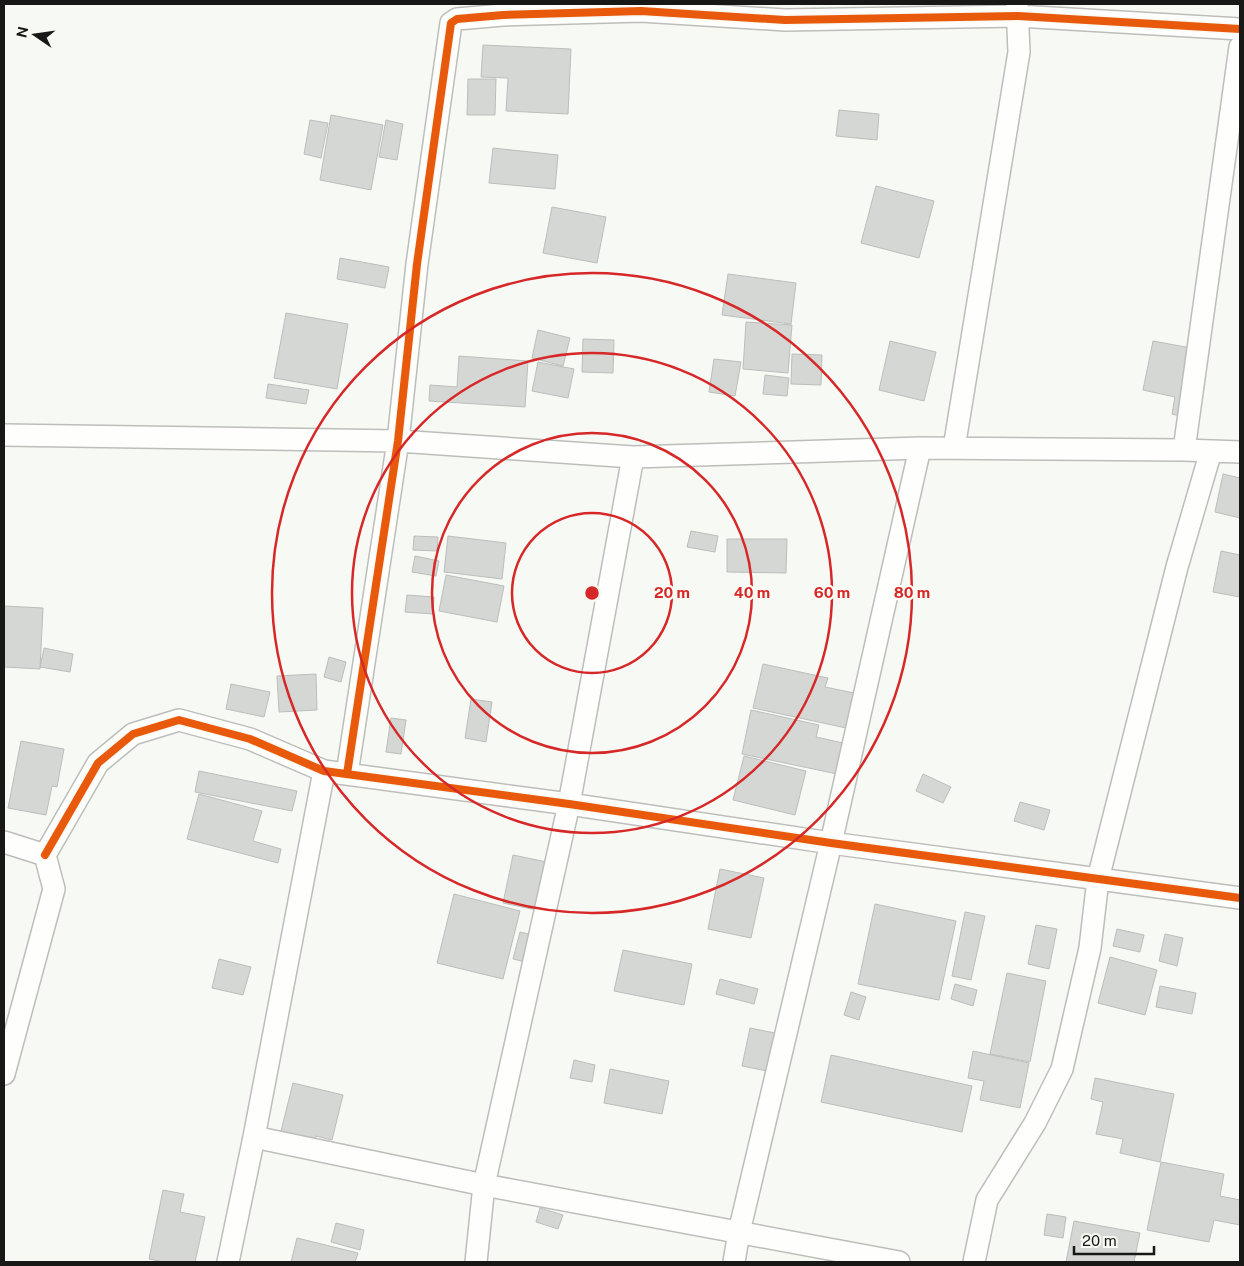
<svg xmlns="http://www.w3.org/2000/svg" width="1244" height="1266" font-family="'Public Sans',sans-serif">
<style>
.building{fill:#d5d7d4;stroke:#bcbebb}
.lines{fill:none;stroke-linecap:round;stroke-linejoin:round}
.street-casing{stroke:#bdbeba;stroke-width:24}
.street{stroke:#fefefd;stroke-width:21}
.cycleway-casing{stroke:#f8faf3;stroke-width:11}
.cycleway{stroke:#e8590c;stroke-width:8}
.ring{fill:none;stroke:#d62828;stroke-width:2.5}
.centre{fill:#d62828;stroke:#f8faf3;stroke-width:2.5}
.ring-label{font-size:15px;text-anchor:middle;font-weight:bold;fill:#d62828;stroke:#f8faf3;stroke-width:4.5;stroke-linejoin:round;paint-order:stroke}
</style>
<rect width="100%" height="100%" fill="#f7f9f4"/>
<path class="building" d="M483 45 571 49 568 114 506 111 508 78 481 77Z
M468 79H496L495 115H467Z
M839 110 879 114 877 140 836 136Z
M331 115 383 125 371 190 320 180Z
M310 120 328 123 321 158 304 154Z
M386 120 403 124 397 160 379 157Z
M493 148 558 155 555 189 489 183Z
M876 186 934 201 919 258 861 243Z
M552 207 606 217 597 263 543 253Z
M340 258 389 267 385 288 337 279Z
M728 274 796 283 791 324 722 315Z
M286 313 348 324 337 389 274 378Z
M746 322 792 325 788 373 743 369Z
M538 330 570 338 563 366 532 358Z
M583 339 614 340 613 373 582 372Z
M890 341 936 352 924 401 879 390Z
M1153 341 1202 350 1188 418 1172 414 1175 397 1143 390Z
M792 354 822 355 821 385 791 384Z
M459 356 528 361 525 407 429 401 430 385 457 387Z
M714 359 741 362 735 396 709 392Z
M538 362 574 369 568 398 532 391Z
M765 375 789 378 787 396 763 394Z
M268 384 309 390 306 404 266 398Z
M1223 474 1240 478V518L1215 512Z
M691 531 718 536 715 552 687 547Z
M414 536 438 537 437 551 413 550Z
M448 536 506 543 502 579 444 572Z
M727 539H787L786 573 727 572Z
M1221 551 1240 555V597L1213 592Z
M415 556 439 561 436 576 412 572Z
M446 575 504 586 497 622 439 611Z
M407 595 434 597 433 614 405 612Z
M4 606 43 608 40 669 4 667Z
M44 648 73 654 70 672 40 667Z
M329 657 346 662 341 682 324 677Z
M763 664 828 678 825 687 854 693 846 728 753 708Z
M316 674 317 710 279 712 277 676Z
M231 684 270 692 264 717 226 709Z
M471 699 492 702 486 742 465 738Z
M751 710 819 725 816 737 843 743 837 774 742 754Z
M391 718 406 720 401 754 386 752Z
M21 741 64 749 57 787 52 786 46 815 8 808Z
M744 756 806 771 795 815 733 800Z
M199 771 297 791 292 811 195 792Z
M923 774 951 787 943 803 916 791Z
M199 794 262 811 253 841 281 849 278 863 187 839Z
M1020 802 1050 810 1044 830 1014 821Z
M513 855 561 865 551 913 503 903Z
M720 869 764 878 751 938 708 929Z
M454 894 520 911 503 979 437 963Z
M875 904 956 921 939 1000 858 984Z
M965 912 985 916 971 980 952 976Z
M1036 925 1057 929 1049 969 1028 964Z
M1117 929 1144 935 1140 952 1113 946Z
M520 932 545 938 538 965 513 959Z
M1165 934 1183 938 1177 966 1159 961Z
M623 950 692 964 684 1005 614 991Z
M1110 957 1157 970 1145 1015 1098 1003Z
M219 959 251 967 243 995 212 988Z
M1007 973 1046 981 1030 1062 990 1054Z
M720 979 758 989 754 1004 716 994Z
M955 984 977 990 973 1006 951 999Z
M1160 986 1196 993 1192 1014 1156 1007Z
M851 992 866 997 859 1020 844 1015Z
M750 1028 780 1034 772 1072 742 1066Z
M973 1051 1029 1063 1020 1108 980 1100 984 1081 968 1078Z
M831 1055 972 1086 962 1132 821 1102Z
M574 1060 595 1065 592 1082 570 1078Z
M610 1069 669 1081 662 1114 604 1103Z
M1095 1078 1174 1094 1160 1162 1120 1153 1123 1139 1096 1134 1103 1102 1091 1099Z
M293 1083 343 1095 332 1140 316 1136 310 1160 276 1151Z
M1161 1162 1224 1174 1220 1196 1240 1200V1225L1214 1220 1209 1242 1147 1230Z
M163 1190 184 1194 180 1212 205 1217 195 1262H164L149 1259Z
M540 1208 563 1215 558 1229 536 1222Z
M1047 1214 1066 1217 1063 1238 1044 1235Z
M1074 1221 1140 1233 1134 1262H1066Z
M336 1223 364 1230 360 1250 331 1242Z
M297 1238 358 1253 355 1262H291Z"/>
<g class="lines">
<defs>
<path id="street" d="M4 435 398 441 633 457 920 448 1184 450 1240 452
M954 448 1019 52 1017 4
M1184 450 1240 47
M347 774 398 441 417 264 451 23 457 19 503 15 641 11 785 20 1018 16 1240 29
M4 842 45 855 54 889 4 1074
M45 855 98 763 133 734 179 720 250 739 324 771 569 804 831 843 1240 898
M254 1137 484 1185 899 1262
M228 1262 254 1137 324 771
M476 1262 484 1185 569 804 633 457
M734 1262 739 1232 831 843 920 448
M974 1262 987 1200 1035 1123 1062 1069 1090 948 1098 879 1177 567 1211 451"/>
</defs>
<use href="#street" class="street-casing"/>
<use href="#street" class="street"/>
<defs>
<path id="cycleway" d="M347 774 398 441 417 264 451 23 457 19 503 15 641 11 785 20 1018 16 1240 29
M45 855 98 763 133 734 179 720 250 739 324 771 569 804 831 843 1240 898"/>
</defs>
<use href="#cycleway" class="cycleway-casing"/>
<use href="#cycleway" class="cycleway"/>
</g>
<g class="ring">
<circle cx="592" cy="593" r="80"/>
<circle cx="592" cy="593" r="160"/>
<circle cx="592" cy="593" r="240"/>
<circle cx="592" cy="593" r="320"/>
</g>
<circle cx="592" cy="593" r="8" class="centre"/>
<g class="ring-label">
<text x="672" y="598">20 m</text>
<text x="752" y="598">40 m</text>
<text x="832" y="598">60 m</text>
<text x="912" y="598">80 m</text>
</g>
<rect width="1244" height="1266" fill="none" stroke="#181916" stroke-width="10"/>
<g transform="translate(35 35) rotate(283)" stroke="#f8faf3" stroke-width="4" paint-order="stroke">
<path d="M0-4L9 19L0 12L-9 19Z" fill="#181916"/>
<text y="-8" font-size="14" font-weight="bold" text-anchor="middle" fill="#181916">N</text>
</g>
<path d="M1074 1246v8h80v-8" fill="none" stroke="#181916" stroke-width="2.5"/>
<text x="1082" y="1246" font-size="15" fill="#181916" stroke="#f8faf3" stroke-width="4" paint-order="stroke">20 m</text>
</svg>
